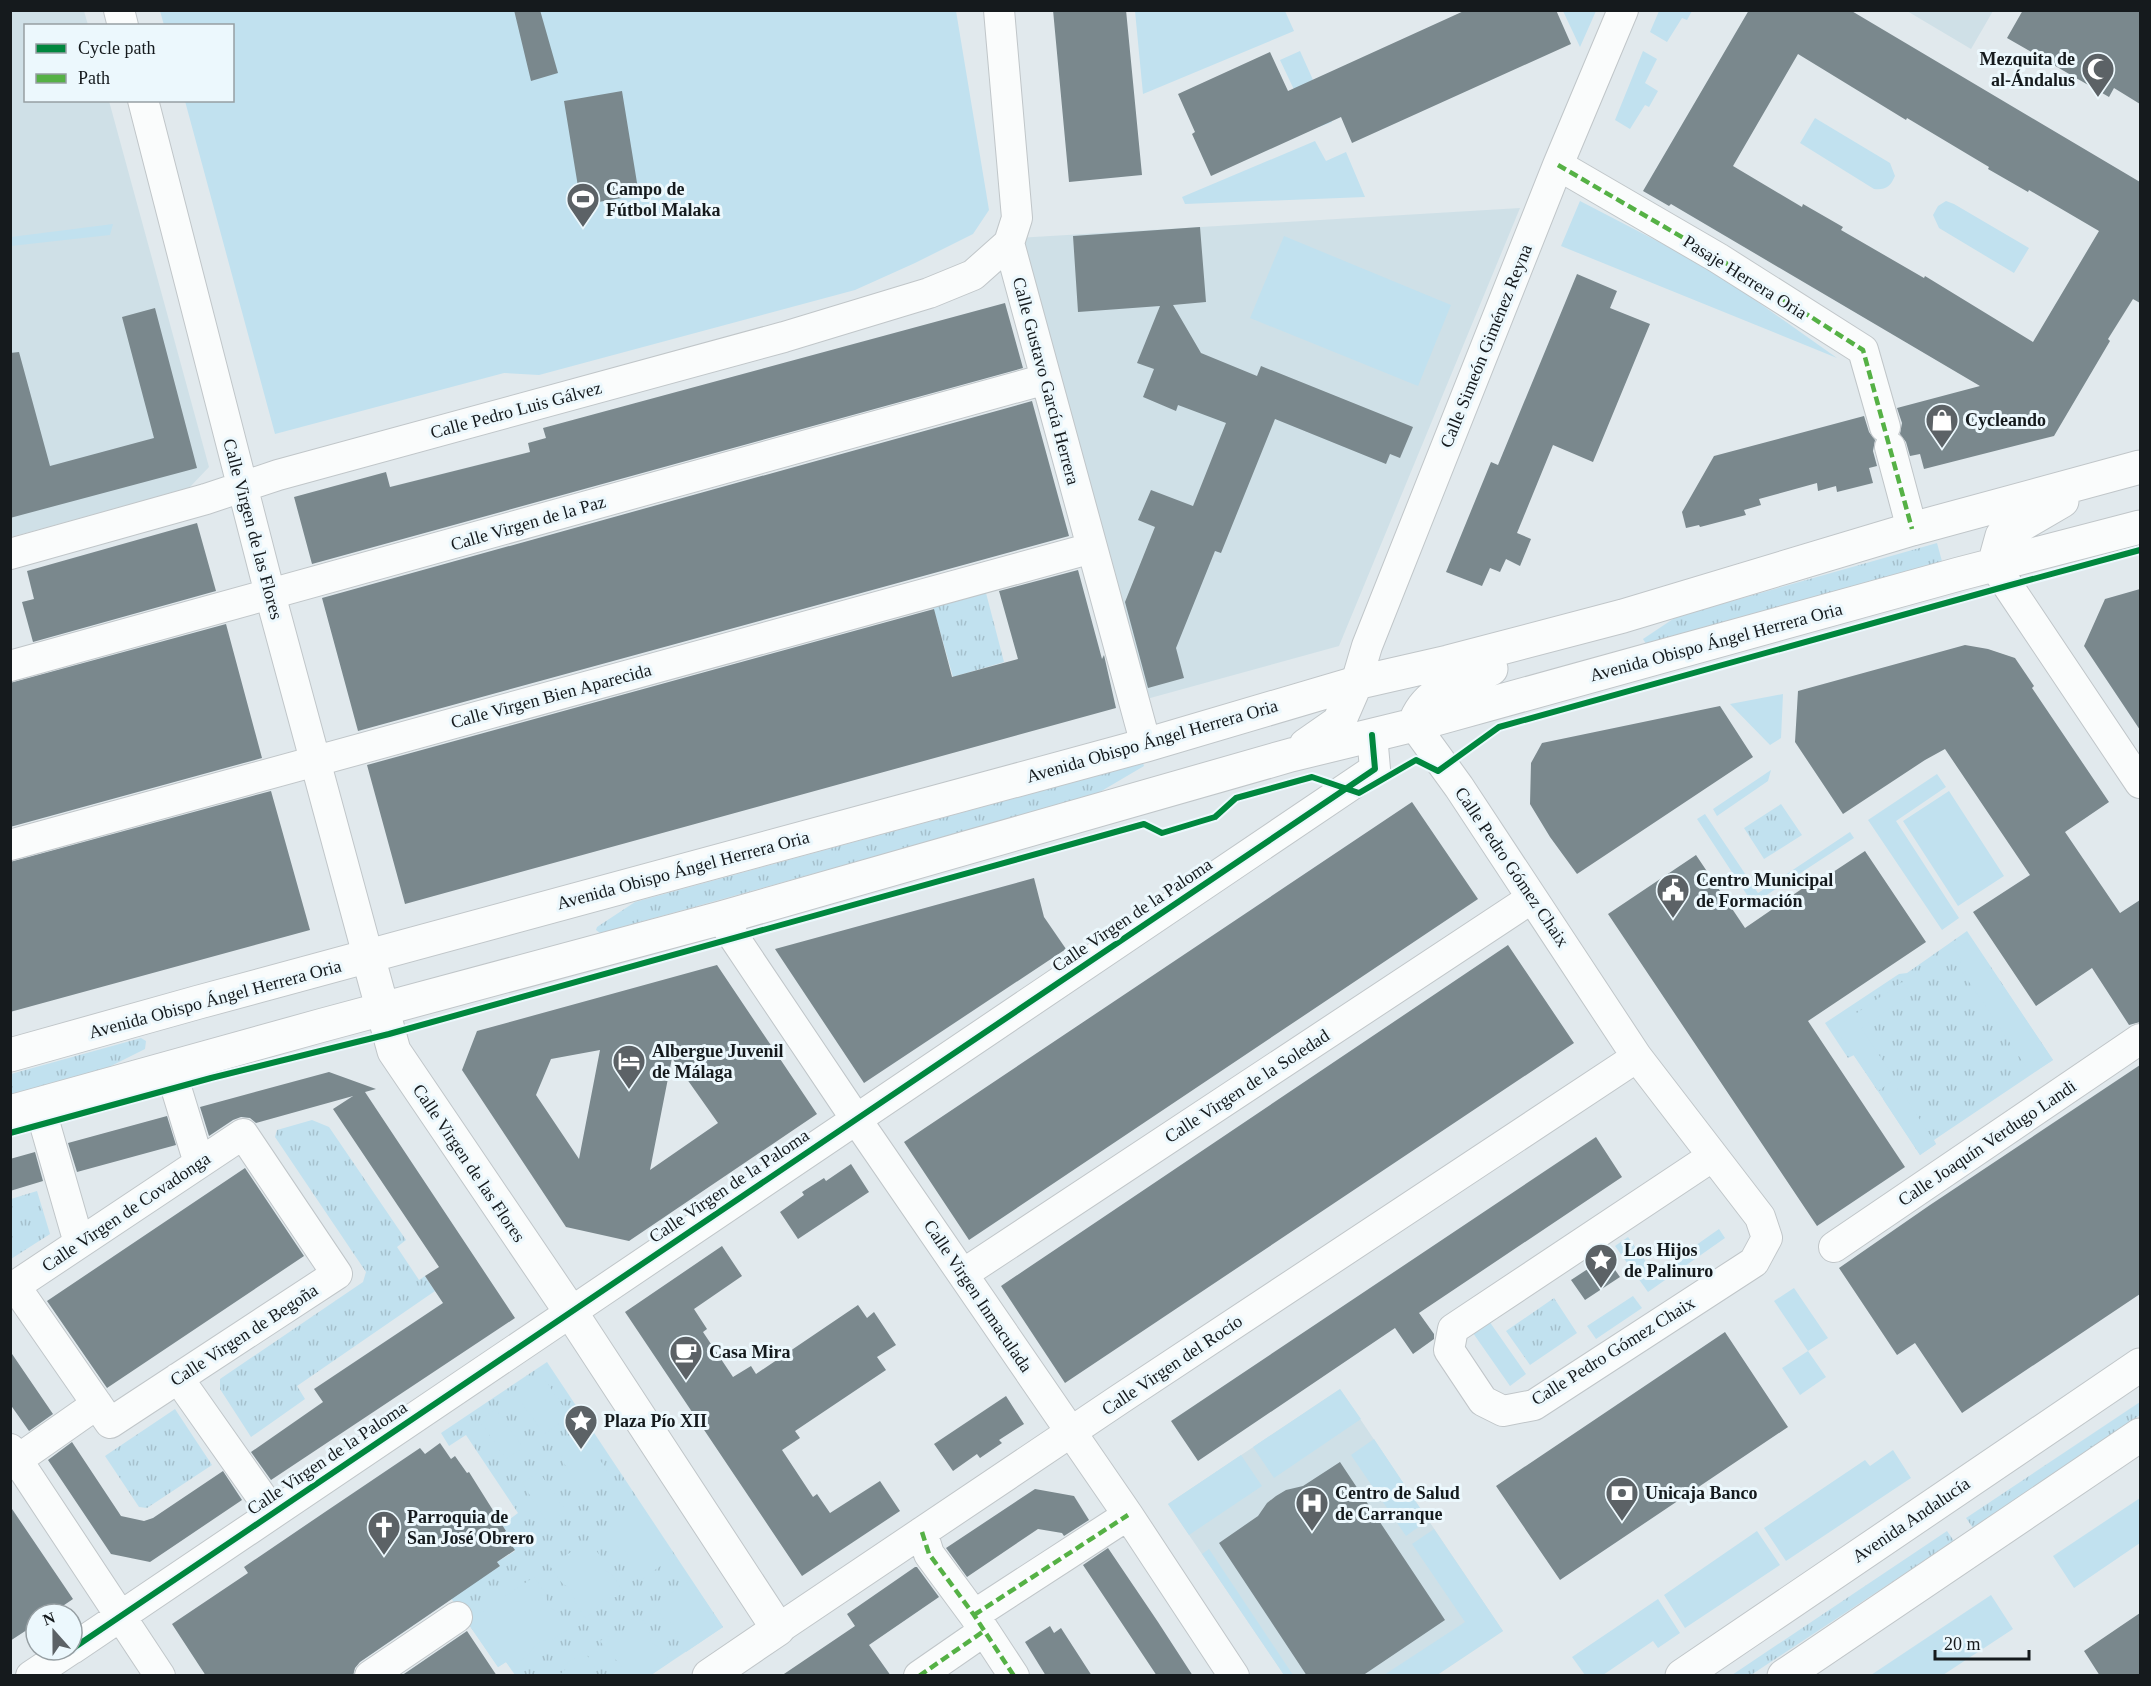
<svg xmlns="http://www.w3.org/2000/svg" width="2151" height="1686" font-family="Georgia,serif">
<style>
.built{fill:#cfe0e7}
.grass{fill:url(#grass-tufts)}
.garden{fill:#c1e1ef}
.building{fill:#7a888d;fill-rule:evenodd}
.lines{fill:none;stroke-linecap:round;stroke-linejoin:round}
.street-casing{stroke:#c0c6c9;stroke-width:32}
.secondary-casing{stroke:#c0c6c9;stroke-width:35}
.primary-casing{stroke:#c0c6c9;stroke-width:35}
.street{stroke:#fafcfc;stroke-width:30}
.secondary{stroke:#fafcfc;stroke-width:33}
.primary{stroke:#fafcfc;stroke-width:33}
.quiet{stroke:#55b145;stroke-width:4.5;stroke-dasharray:9 4.5;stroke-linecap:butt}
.cycleway-casing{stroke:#ecf8fd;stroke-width:10}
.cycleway{stroke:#00873e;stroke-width:6}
.labels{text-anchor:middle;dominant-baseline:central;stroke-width:6;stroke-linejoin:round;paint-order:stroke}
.poi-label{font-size:18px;font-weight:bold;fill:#151a1d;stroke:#ecf8fd;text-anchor:start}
.street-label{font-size:18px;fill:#151a1d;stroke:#ecf8fd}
</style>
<defs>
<pattern id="grass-tufts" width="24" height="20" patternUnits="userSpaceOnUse" patternTransform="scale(1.5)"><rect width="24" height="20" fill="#c1e1ef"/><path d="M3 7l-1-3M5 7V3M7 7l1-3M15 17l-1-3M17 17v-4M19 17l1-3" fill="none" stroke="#a5c0cc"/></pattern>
</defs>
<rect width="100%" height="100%" fill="#e1e9ed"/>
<path class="built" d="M11 11H84L88 25 26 26V100L109 101 209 467 189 488 11 537Z
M1907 11H1993L1971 49Z
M1520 208 1339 646 1143 700 1017 238Z
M1340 1389 1503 1631 1437 1675H1284L1168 1504Z"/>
<path class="grass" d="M1937 543 1943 565 1648 647 1643 639 1676 617Z
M986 593 1004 662 953 677 933 607Z
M1143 763 1144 766 1093 796 600 933 596 930 597 927 635 902Z
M1781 804 1802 835 1764 859 1744 828Z
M1967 931 2053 1060 1934 1140 1936 1144 1920 1155 1854 1055 1848 1058 1825 1023 1899 974 1907 973Z
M141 1038 146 1041 145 1049 101 1071 11 1095V1074Z
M312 1120 329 1127 406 1240 397 1247 419 1280 425 1276 435 1291 297 1386 305 1399 251 1437 220 1389V1379L363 1282 366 1272 275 1137 277 1130Z
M37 1191 50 1234 11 1259V1199Z
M1554 1298 1577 1333 1530 1365 1506 1331Z
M547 1362 723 1627 651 1675H515L506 1662 498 1667 451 1598 500 1566 497 1562 515 1551 503 1533 506 1531 502 1525 518 1513 466 1435 449 1446 441 1433Z
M2140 1402V1415L1973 1528 1966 1518Z
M175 1409 212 1465 147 1508 139 1507 105 1456Z
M1947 1531 1954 1541 1751 1675H1732Z"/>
<path class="garden" d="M160 11H956L989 210 973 234 915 263 855 290 539 375 504 373 275 434 185 101 232 100V26L164 25Z
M1135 11H1285L1294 31 1143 94Z
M1563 11H1596L1580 47Z
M1659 11V10L1692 11 1687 20 1682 18 1667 42 1650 32Z
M1300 51 1332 122 1319 127 1305 96 1298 98 1280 60Z
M1643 51 1657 59 1645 83 1658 91 1649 107 1645 105 1630 129 1615 120Z
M1815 118 1890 163 1895 176C1890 187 1886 190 1874 189L1800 143Z
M1315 141 1326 161 1346 152 1365 197 1185 204 1182 197Z
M1580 201 1711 269 1837 358 1561 246Z
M1946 201 1954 204 2029 248 2014 273 1939 228 1933 215 1938 206Z
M113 224 110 235 11 246V237Z
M1284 236 1451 305 1418 386 1250 318Z
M1783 694 1781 738 1770 745 1730 704Z
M1771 770 1768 781 1717 816 1713 809Z
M1937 774 1946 787 1896 821 1959 918 1942 930 1868 820Z
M1949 791 2004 876 1958 906 1903 821Z
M1705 814 1758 893 1850 832 1854 838 1753 904 1697 819Z
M1971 938 2053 1060 2031 1074 1957 964 1962 961 1954 949Z
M1902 982 1911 994 1861 1028 1895 1079 1878 1091 1835 1028Z
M1899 1088 1936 1144 1920 1155 1883 1099Z
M1719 1229 1725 1238 1648 1292 1615 1246 1628 1237 1655 1274Z
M1794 1288 1828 1338 1808 1351 1826 1377 1800 1395 1782 1368 1808 1351 1774 1301Z
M1633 1296 1642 1308 1596 1339 1587 1326Z
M1489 1321 1526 1374 1510 1386 1473 1333Z
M543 1377 570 1416 544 1434 516 1395Z
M1340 1389 1361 1419 1274 1478 1253 1447Z
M496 1409 523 1448 506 1459 479 1420Z
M1374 1439 1428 1520 1406 1536 1351 1455Z
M586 1440 613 1479 586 1497 560 1457Z
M1893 1450 1911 1478 1786 1561 1764 1528 1865 1460 1870 1466Z
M1241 1455 1262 1486 1189 1535 1168 1504Z
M539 1472 566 1511 548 1523 522 1483Z
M2140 1498V1543L2074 1588 2053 1556Z
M641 1506 675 1556 639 1581 628 1565 627 1552 616 1546 605 1530Z
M1434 1529 1503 1631 1437 1675H1384L1465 1622 1412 1544Z
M1757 1531 1780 1565 1685 1628 1664 1595Z
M589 1540 600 1556 602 1568 612 1575 624 1592 616 1597 603 1599 595 1611 585 1618 575 1602 572 1590 562 1583 550 1566Z
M1209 1549 1293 1675H1284L1202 1554Z
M534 1577 546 1594 548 1606 558 1613 569 1629 550 1641C536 1639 535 1648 527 1656 522 1660 515 1664 510 1667L506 1662 498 1667 467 1622Z
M691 1580 723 1627 686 1652 676 1637 675 1625 664 1620 654 1604Z
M1991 1595 2013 1629 1943 1675H1871Z
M1658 1599 1680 1633 1658 1648 1653 1641 1603 1675H1585L1572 1657Z
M639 1614 649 1630 651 1642 661 1649 670 1662 651 1675H624L620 1663 612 1657 600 1641C610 1634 621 1634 630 1626L631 1620Z
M584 1651 595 1667V1675H559L565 1670 566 1664Z"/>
<path class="building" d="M514 10H540L558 73 531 81Z
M1053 10H1126L1142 175 1069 182Z
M1466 10H1556L1571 44 1352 143 1341 117 1211 176 1192 134 1195 132 1178 94 1270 52 1288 91Z
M1749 10H1850L2140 182V303L2133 299 2108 339 2110 341 2054 436 1924 469 1920 454 1910 456 1906 442 1900 434 1902 423 1897 408 1980 386 1671 204 1669 206 1643 191ZM1798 54 1906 120 1907 118 1989 167 1988 169 2028 192 2029 190 2099 231 2033 342 1925 276 1924 278 1841 230 1843 227 1803 204 1802 207 1733 166Z
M2023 10H2140V104L2114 88 2109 97 2007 38Z
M622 91 639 195 581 205 564 101Z
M1200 227 1206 302 1173 305 1201 353 1257 376 1261 366 1413 427 1400 458 1390 454 1386 464 1275 419 1221 553 1215 551 1176 648 1184 678 1148 688 1125 602 1155 527 1138 520 1151 490 1193 506 1226 423 1178 405 1176 411 1143 397 1154 369 1137 363 1160 306 1078 312 1073 236Z
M1577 274 1617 291 1610 308 1650 324 1593 462 1553 445 1517 533 1531 539 1520 566 1506 559 1500 572 1490 568 1482 586 1446 572 1491 462 1498 465Z
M1005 303 1023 368 312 564 294 497 386 472 390 487 530 452 528 443 546 438 543 428Z
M155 308 197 468 10 518V353L19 352 50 466 154 438 122 317Z
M1032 401 1069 536 358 731 322 598Z
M1864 416 1869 432 1875 440 1873 451 1877 466 1869 468 1873 483 1837 492 1836 486 1818 491 1817 483 1759 499 1761 505 1744 510 1746 515 1700 527 1699 525 1686 528 1682 512 1714 456Z
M197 523 216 591 33 642 22 602 34 599 27 571Z
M1078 570 1102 659 1104 655 1116 708 405 904 367 765 934 609 952 677 1018 659 999 591Z
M2140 589V730L2084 646 2105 599Z
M226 624 262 758 10 827V683Z
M1965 645 1988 649 2015 658 2034 686 2032 688 2109 802 2065 832 2120 913 2140 900V1022L2129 1025 2092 968 2036 1006 1973 912 2030 875 1945 749 1925 760 1843 814 1795 742 1798 691Z
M1720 706 1753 757 1577 874 1550 837 1530 804 1531 763 1542 743Z
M271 791 310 930 10 1012V862Z
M1412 802 1478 899 969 1240 904 1142Z
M1865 851 1926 942 1808 1021 1905 1167 1817 1226 1608 914 1696 855 1745 928 1822 875 1824 878Z
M1034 878 1044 917 1066 949 864 1083 775 949Z
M1508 945 1574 1043 1065 1383 1001 1286Z
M717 965 817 1114 629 1241 566 1227 462 1070 477 1031ZM600 1050 579 1159 536 1095 551 1059ZM672 1058 718 1123 650 1170Z
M2140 1065V1294L1962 1413 1915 1343 1897 1355 1839 1268 1930 1205Z
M329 1072 376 1089 365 1092 515 1318 271 1480 251 1452 323 1402 314 1389 443 1303 425 1276 439 1267 333 1109 353 1096 256 1123 250 1118 241 1117 233 1120 209 1136 200 1107Z
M167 1116 176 1145 77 1172 68 1143Z
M1596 1137 1622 1177 1419 1313 1434 1334V1339L1413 1354 1395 1328 1198 1461 1171 1421Z
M35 1152 43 1181 10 1191V1159Z
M851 1164 869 1192 798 1239 780 1212 804 1195 802 1192 824 1178 826 1181Z
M245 1168 304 1256 107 1388 47 1301Z
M722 1246 742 1276 694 1309 707 1329 703 1332 733 1377 751 1366 756 1374 858 1305 867 1318 874 1312 896 1345 877 1357 886 1370 795 1431 800 1438 782 1450 813 1497 817 1494 830 1513 880 1481 900 1511 802 1576 625 1312Z
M1606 1257 1620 1277 1585 1300 1571 1280Z
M1725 1332 1788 1427 1560 1580 1496 1486Z
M10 1351 53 1414 29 1431 10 1404Z
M1006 1396 1024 1424 999 1440 1002 1443 980 1458 977 1454 953 1471 934 1444Z
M72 1442 121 1516 144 1521 153 1518 223 1471 242 1500 150 1562 111 1554 48 1460Z
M440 1443 451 1459 455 1456 467 1473 469 1472 506 1531 503 1533 515 1550 497 1562 500 1566 360 1662 355 1668 353 1676H206L172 1624 248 1573 244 1567 325 1512 420 1448 425 1454Z
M1340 1462 1445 1620 1362 1676H1307L1219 1543 1258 1516 1267 1503 1276 1496 1286 1490 1303 1486Z
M1035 1489 1074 1496 1089 1520 1064 1536 1062 1533 1038 1529 967 1577 946 1548Z
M10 1506 73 1599 51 1614H36V1624L10 1641Z
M1108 1548 1158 1622 1193 1676H1157L1083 1565Z
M915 1567H917L939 1597 869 1645 891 1676H781L855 1626 847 1614Z
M2140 1613V1676H2100L2084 1651Z
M1050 1626 1054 1633 1061 1628 1092 1676H1046L1025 1642Z
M467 1631 497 1676H401Z"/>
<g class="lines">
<defs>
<path id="street" d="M119 10 123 26
M999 10 1017 218 1009 243 1146 745
M143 100 270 594 368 956
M1558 165 1718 258 1863 350 1885 427
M1890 447 1912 529
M10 554 206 499 278 475 784 337 929 293 973 275 1009 243
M1994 565 2140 783
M10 666 1046 379
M1356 683 1367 646 1558 165 1623 10
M1414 725 1459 787 1637 1057 1760 1217 1767 1238 1754 1262 1534 1405 1503 1411 1483 1401 1449 1350 1453 1329 1713 1156
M10 845 1092 548
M721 918 856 1119 1128 1515 1234 1676
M170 1068 199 1163
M39 1104 79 1243
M243 1134 337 1274 110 1423 15 1286Z
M1834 1247 2140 1039
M963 1274 1532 898
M178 1378 273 1513
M10 1449 160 1676
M10 1465 97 1404
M922 1532 929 1554 974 1615 1014 1676
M974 1615 1128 1515
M778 1629 1120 1399 1637 1057
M72 1649 1375 769 1372 735
M31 1676 70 1650
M370 1676 457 1617
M919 1676 984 1631"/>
<path id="secondary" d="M1994 565 2002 536 2062 501
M1414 725C1425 690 1460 682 1491 669
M1306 745 1339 722 1356 683
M368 956 394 1051 570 1311 778 1629 709 1676
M10 1055 199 1002 1146 745 1356 683 1448 662 1623 616 1912 529 2140 467
M10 1112 323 1025 721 918 1291 755 1414 725 1959 574 2140 527"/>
<path id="primary" d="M1682 1676 2140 1365
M1784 1676 2140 1435"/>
</defs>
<use href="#street" class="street-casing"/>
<use href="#secondary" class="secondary-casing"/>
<use href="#primary" class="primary-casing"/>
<use href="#street" class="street"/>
<use href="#secondary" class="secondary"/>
<use href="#primary" class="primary"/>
<path class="quiet" d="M1558 165 1718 258 1863 350 1912 529
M922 1532 929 1554 974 1615 1014 1676
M974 1615 1128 1515
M919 1676 984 1631"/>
<defs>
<path id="cycleway" d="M10 1133 211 1078 389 1034 1144 824 1162 833 1215 817 1236 798 1312 777 1359 793 1416 760 1438 771 1499 727 2007 586 2140 550
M72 1649 1375 769 1372 735"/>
</defs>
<use href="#cycleway" class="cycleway-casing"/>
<use href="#cycleway" class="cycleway"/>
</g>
<defs>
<symbol id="mosque-pin" viewBox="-11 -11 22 30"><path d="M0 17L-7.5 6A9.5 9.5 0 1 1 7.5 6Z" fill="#5c6266" stroke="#ecf8fd"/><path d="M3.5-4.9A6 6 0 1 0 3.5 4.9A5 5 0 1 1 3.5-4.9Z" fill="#fff"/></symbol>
<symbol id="stadium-pin" viewBox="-11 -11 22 30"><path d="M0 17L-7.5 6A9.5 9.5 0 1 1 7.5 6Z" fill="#5c6266" stroke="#ecf8fd"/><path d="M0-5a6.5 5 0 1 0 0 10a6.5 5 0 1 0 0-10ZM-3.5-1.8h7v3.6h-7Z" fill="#fff"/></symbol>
<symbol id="shop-pin" viewBox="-11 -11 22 30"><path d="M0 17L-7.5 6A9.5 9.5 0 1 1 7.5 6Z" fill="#5c6266" stroke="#ecf8fd"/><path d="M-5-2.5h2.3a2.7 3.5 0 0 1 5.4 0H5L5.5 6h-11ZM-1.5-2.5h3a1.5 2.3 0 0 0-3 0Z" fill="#fff"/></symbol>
<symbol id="civic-pin" viewBox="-11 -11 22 30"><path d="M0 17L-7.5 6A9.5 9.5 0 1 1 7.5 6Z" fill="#5c6266" stroke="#ecf8fd"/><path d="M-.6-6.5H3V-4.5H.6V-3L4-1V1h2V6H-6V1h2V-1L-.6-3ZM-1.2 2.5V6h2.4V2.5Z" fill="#fff"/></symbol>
<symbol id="hotel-pin" viewBox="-11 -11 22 30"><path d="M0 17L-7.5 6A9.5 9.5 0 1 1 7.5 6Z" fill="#5c6266" stroke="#ecf8fd"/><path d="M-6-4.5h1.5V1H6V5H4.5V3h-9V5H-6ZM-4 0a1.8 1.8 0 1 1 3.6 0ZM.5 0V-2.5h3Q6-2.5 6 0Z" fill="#fff"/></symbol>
<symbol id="sight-pin" viewBox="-11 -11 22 30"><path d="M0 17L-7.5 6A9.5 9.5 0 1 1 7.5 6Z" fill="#5c6266" stroke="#ecf8fd"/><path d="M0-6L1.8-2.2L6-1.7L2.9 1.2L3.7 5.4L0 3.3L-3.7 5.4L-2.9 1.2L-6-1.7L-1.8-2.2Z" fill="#fff"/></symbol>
<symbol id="cafe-pin" viewBox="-11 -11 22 30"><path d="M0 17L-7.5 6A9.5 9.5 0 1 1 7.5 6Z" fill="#5c6266" stroke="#ecf8fd"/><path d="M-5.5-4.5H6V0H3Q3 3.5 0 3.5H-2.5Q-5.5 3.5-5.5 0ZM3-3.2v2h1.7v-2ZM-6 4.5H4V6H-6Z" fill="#fff"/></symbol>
<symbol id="bank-pin" viewBox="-11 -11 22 30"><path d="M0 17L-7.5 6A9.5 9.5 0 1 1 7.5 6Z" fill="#5c6266" stroke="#ecf8fd"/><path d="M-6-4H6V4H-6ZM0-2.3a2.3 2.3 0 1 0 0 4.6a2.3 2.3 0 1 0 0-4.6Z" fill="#fff"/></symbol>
<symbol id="hospital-pin" viewBox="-11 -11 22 30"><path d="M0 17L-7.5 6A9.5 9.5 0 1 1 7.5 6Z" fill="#5c6266" stroke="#ecf8fd"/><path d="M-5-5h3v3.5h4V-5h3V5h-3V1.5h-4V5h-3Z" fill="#fff"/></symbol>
<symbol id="church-pin" viewBox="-11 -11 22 30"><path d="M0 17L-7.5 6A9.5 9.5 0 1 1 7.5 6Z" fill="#5c6266" stroke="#ecf8fd"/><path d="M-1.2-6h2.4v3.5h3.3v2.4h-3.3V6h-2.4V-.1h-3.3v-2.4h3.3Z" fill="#fff"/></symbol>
</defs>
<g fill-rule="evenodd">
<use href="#mosque-pin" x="2079" y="50" width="38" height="52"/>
<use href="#stadium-pin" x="564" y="180" width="38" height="52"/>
<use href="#shop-pin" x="1923" y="401" width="38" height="52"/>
<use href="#civic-pin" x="1654" y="871" width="38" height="52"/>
<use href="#hotel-pin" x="610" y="1042" width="38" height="52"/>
<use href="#sight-pin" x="1582" y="1241" width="38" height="52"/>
<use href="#cafe-pin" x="667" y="1333" width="38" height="52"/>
<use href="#sight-pin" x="562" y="1402" width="38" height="52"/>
<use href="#bank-pin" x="1603" y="1474" width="38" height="52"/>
<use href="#hospital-pin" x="1293" y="1484" width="38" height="52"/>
<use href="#church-pin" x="365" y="1508" width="38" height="52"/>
</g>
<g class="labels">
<g class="poi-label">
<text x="2075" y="59" text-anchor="end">Mezquita de<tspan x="2075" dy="21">al-Ándalus</tspan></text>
<text x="606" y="189">Campo de<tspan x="606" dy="21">Fútbol Malaka</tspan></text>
<text x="1965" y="420">Cycleando</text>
<text x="1696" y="880">Centro Municipal<tspan x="1696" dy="21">de Formación</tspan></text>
<text x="652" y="1051">Albergue Juvenil<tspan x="652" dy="21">de Málaga</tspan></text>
<text x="1624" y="1250">Los Hijos<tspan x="1624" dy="21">de Palinuro</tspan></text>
<text x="709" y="1352">Casa Mira</text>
<text x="604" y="1421">Plaza Pío XII</text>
<text x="1335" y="1493">Centro de Salud<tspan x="1335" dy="21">de Carranque</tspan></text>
<text x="1645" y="1493">Unicaja Banco</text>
<text x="407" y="1517">Parroquia de<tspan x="407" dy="21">San José Obrero</tspan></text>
</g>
<g class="street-label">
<text transform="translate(1745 277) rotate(32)">Pasaje Herrera Oria</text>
<text transform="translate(1486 346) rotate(-68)">Calle Simeón Giménez Reyna</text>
<text transform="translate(1046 381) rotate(75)">Calle Gustavo García Herrera</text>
<text transform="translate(516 410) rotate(-15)">Calle Pedro Luis Gálvez</text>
<text transform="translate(528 523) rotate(-16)">Calle Virgen de la Paz</text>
<text transform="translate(253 529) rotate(75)">Calle Virgen de las Flores</text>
<text transform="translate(1716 642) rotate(-15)">Avenida Obispo Ángel Herrera Oria</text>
<text transform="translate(551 696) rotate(-15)">Calle Virgen Bien Aparecida</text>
<text transform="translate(1152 741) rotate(-16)">Avenida Obispo Ángel Herrera Oria</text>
<text transform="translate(1512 867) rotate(56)">Calle Pedro Gómez Chaix</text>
<text transform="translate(683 870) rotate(-15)">Avenida Obispo Ángel Herrera Oria</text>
<text transform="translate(1132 915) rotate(-34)">Calle Virgen de la Paloma</text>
<text transform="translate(215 999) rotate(-15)">Avenida Obispo Ángel Herrera Oria</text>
<text transform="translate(1247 1086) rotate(-33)">Calle Virgen de la Soledad</text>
<text transform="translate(1987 1143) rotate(-34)">Calle Joaquín Verdugo Landi</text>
<text transform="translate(469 1163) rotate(56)">Calle Virgen de las Flores</text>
<text transform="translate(729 1186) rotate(-34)">Calle Virgen de la Paloma</text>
<text transform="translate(126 1212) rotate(-34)">Calle Virgen de Covadonga</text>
<text transform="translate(978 1296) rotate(56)">Calle Virgen Inmaculada</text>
<text transform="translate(244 1335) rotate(-33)">Calle Virgen de Begoña</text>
<text transform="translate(1613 1351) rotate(-32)">Calle Pedro Gómez Chaix</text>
<text transform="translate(1172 1365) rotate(-34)">Calle Virgen del Rocío</text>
<text transform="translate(327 1458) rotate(-34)">Calle Virgen de la Paloma</text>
<text transform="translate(1911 1520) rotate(-34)">Avenida Andalucía</text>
</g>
</g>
<rect width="2151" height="1686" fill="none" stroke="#151a1d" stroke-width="24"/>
<rect x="24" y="24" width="210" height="78" fill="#ecf8fd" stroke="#969fa3" stroke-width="1.5"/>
<rect x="36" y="44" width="30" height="9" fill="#00873e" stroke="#969fa3" stroke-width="1.5"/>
<text x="78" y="54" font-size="18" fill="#151a1d">Cycle path</text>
<rect x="36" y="74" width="30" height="9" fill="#55b145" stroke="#969fa3" stroke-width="1.5"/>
<text x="78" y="84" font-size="18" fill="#151a1d">Path</text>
<g transform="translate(54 1632) rotate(339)"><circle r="28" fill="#ecf8fd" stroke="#969fa3" stroke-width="1.5"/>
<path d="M0-4.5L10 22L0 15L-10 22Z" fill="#5c6266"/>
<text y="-9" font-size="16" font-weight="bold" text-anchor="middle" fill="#151a1d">N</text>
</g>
<path d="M1935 1650v9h94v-9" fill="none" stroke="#151a1d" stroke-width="3"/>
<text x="1944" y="1650" font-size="18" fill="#151a1d" stroke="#ecf8fd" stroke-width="4.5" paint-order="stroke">20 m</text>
</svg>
